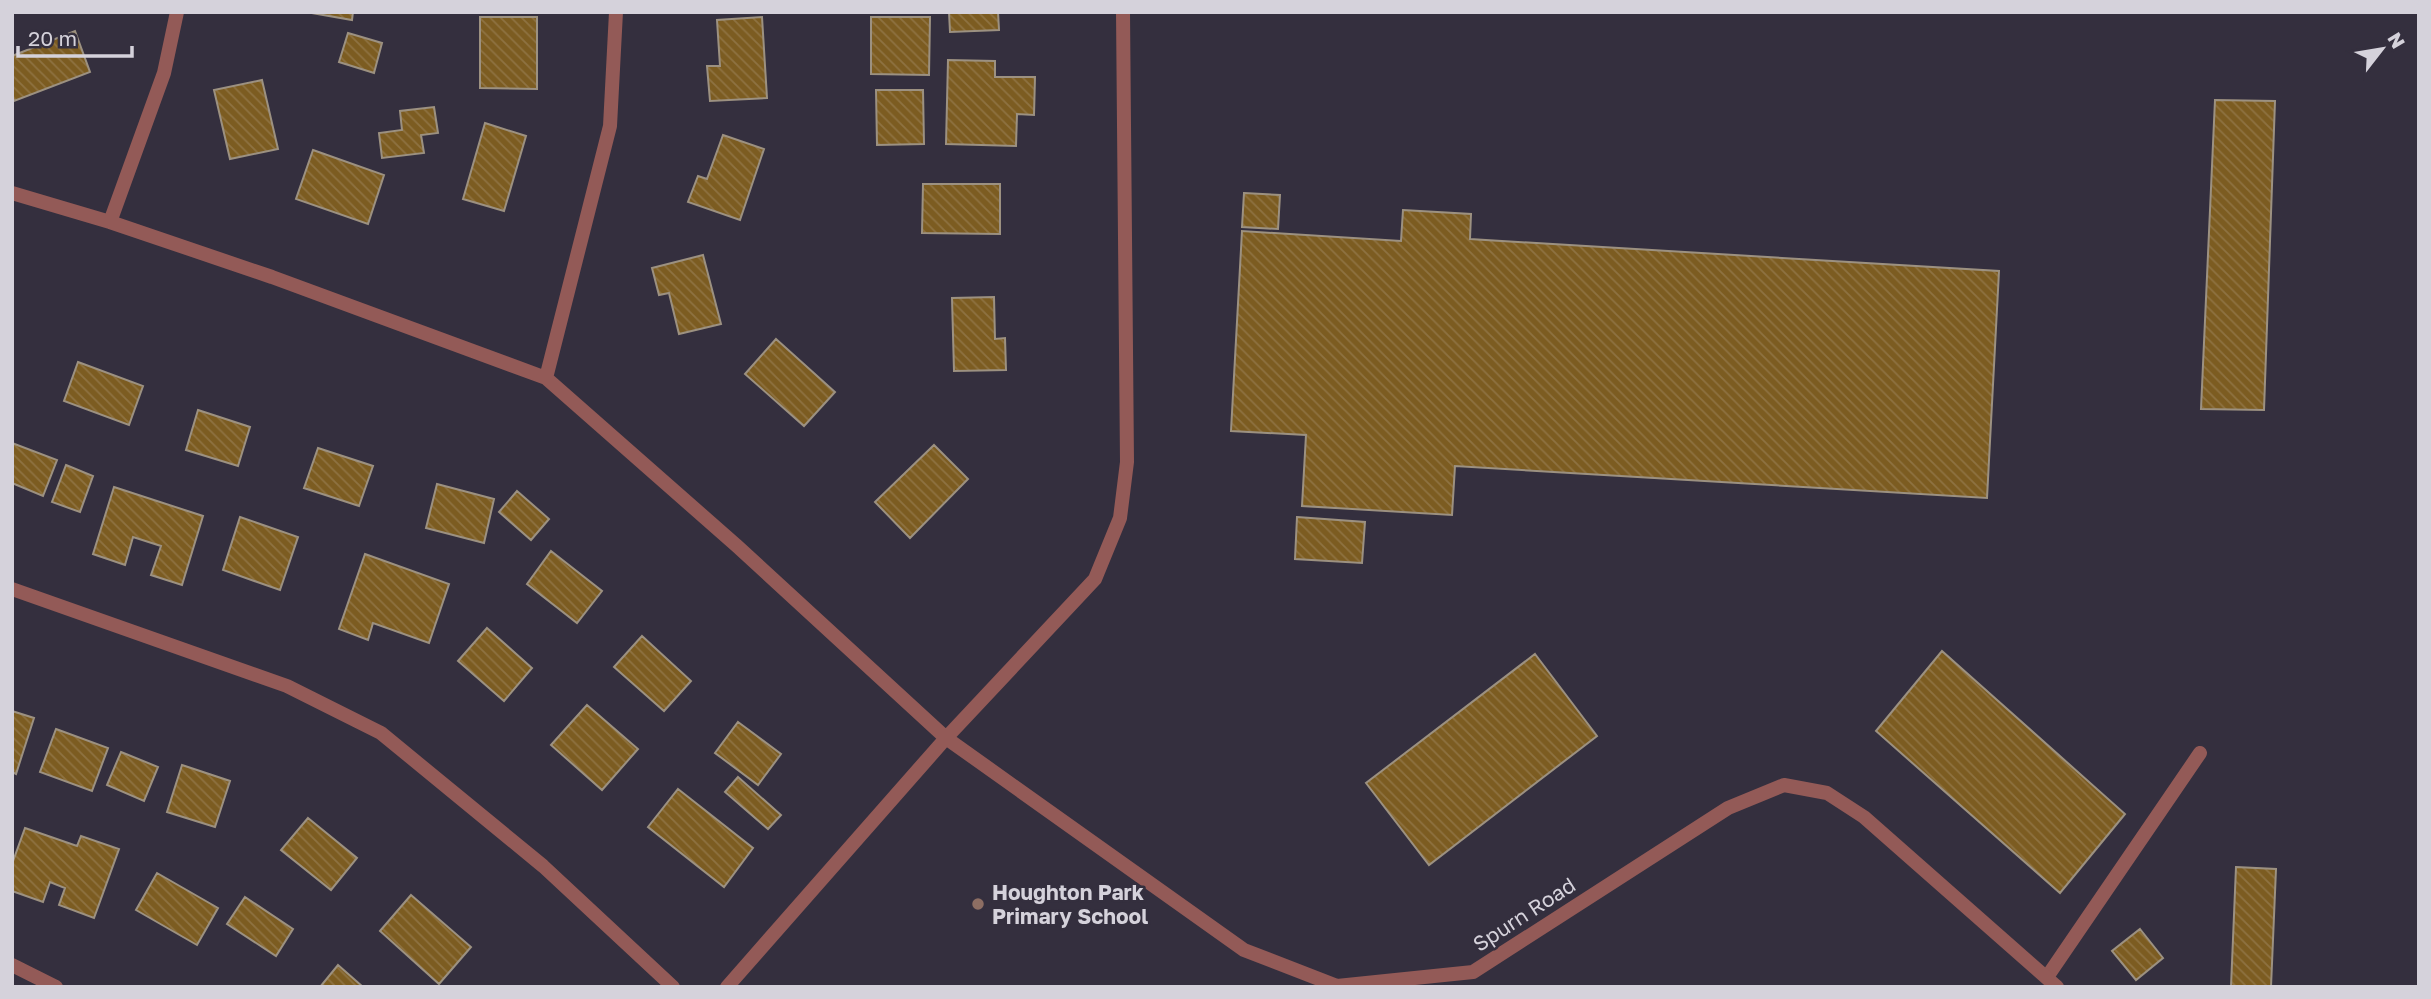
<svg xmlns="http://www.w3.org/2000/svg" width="2431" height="999" font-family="'Golos Text',sans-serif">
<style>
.building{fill:url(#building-back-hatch);stroke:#9c9181;stroke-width:2}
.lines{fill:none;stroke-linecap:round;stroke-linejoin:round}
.lane{stroke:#935a57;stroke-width:14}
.street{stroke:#935a57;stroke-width:14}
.education-dot{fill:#8d6e63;stroke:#342f3e;stroke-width:2.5}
.labels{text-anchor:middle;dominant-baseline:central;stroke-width:5;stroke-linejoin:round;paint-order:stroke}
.poi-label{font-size:21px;font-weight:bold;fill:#d5d2db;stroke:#342f3e;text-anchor:start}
.street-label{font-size:21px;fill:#d5d2db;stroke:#342f3e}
</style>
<defs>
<pattern id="building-back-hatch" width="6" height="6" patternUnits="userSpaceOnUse" patternTransform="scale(1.75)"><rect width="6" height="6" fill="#7c5c21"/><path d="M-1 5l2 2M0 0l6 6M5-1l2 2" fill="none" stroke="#8e7241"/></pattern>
</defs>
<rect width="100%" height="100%" fill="#342f3e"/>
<path class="building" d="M306 12H353L352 20Z
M949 12H998L999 30 950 32Z
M480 17H537V89L480 88Z
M762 17 767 98 710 101 707 66H720L717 20Z
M871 17H930L929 75 871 74Z
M75 31 90 72 14 101 12 96V56Z
M348 33 382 43 374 73 339 62Z
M948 60 995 61V77H1035L1034 115 1017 114 1016 146 946 144Z
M262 80 278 149 230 159 214 90Z
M876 90H923L924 144 877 145Z
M2215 100 2275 101 2264 410 2201 409Z
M434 107 438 133 421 135 424 153 382 158 379 133 402 130 400 111Z
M485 123 526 136 504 211 463 199Z
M723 135 764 149 740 220 688 202 698 176 707 179Z
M313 150 384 175 368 224 296 199Z
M923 184H1000V234L922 233Z
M1244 193 1280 195 1278 229 1242 227Z
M1403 210 1471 214 1470 239 1999 271 1987 498 1455 466 1452 515 1302 506 1306 435 1231 431 1242 231 1401 241Z
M703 255 721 324 679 334 669 293 659 295 652 268Z
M994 297 995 339 1005 338 1006 370 954 371 952 298Z
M776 339 835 392 804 426 745 374Z
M78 362 143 386 129 425 64 401Z
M198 410 250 427 238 466 186 450Z
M12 443 57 460 43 496 12 483Z
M934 445 968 479 910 538 875 502Z
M318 448 373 466 359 506 304 488Z
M66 465 93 476 80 512 52 502Z
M437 484 494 499 484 543 426 528Z
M114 487 203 516 182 585 151 575 161 546 133 537 125 565 93 554Z
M517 491 549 519 531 540 499 512Z
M240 517 298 537 280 590 223 570Z
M1297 517 1365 522 1362 563 1295 559Z
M551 551 602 591 577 623 527 584Z
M365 554 449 584 429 643 373 623 368 640 339 629Z
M487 628 532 668 504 701 458 661Z
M642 636 691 681 664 711 614 667Z
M1942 651 2125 814 2060 893 1876 731Z
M1535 654 1597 736 1429 865 1366 783Z
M587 705 638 749 602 790 551 745Z
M12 711 34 718 16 774 12 772Z
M738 722 781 754 758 785 715 753Z
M56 729 108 748 92 791 40 772Z
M121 752 158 767 144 801 107 785Z
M182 765 230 781 215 827 167 812Z
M738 777 781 815 768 829 725 792Z
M678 789 753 848 724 887 648 827Z
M308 818 357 858 331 890 281 850Z
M25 828 77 846 81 836 119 849 94 918 59 905 65 888 50 882 43 902 12 891V864Z
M2236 867 2276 869 2271 987H2231Z
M157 873 218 908 197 945 136 910Z
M411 895 471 947 439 984 380 931Z
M245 897 293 929 276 956 227 924Z
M2140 929 2163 958 2136 980 2112 951Z
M338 965 363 987H320Z"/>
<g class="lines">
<path class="lane" d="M2047 977 2200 753"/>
<path class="street" d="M12 193 110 222 272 277 546 378 737 546 946 738 1244 950 1337 986 1473 972 1728 808 1784 785 1827 793 1864 817 2057 987
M110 222 164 73 177 12
M546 378 610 126 616 12
M12 589 287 686 381 733 543 866 673 987
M12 965 56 987
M727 987 946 738 1095 579 1120 518 1127 462 1123 12"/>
</g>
<circle class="education-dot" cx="978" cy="904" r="7"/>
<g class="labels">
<g class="poi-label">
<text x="992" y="892">Houghton Park<tspan x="992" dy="24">Primary School</tspan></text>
</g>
<g class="street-label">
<text transform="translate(1524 914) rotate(-33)">Spurn Road</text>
</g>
</g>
<rect width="2431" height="999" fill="none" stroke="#d5d2db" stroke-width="28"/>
<g transform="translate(2382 49) rotate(59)" stroke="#342f3e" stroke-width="5" paint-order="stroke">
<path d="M0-5L12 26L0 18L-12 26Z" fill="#d5d2db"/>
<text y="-10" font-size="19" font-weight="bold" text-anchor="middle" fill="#d5d2db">N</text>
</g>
<path d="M18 46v10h114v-10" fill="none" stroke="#d5d2db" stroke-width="3.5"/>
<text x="28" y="46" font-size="21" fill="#d5d2db" stroke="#342f3e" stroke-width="5" paint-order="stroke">20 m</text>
</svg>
